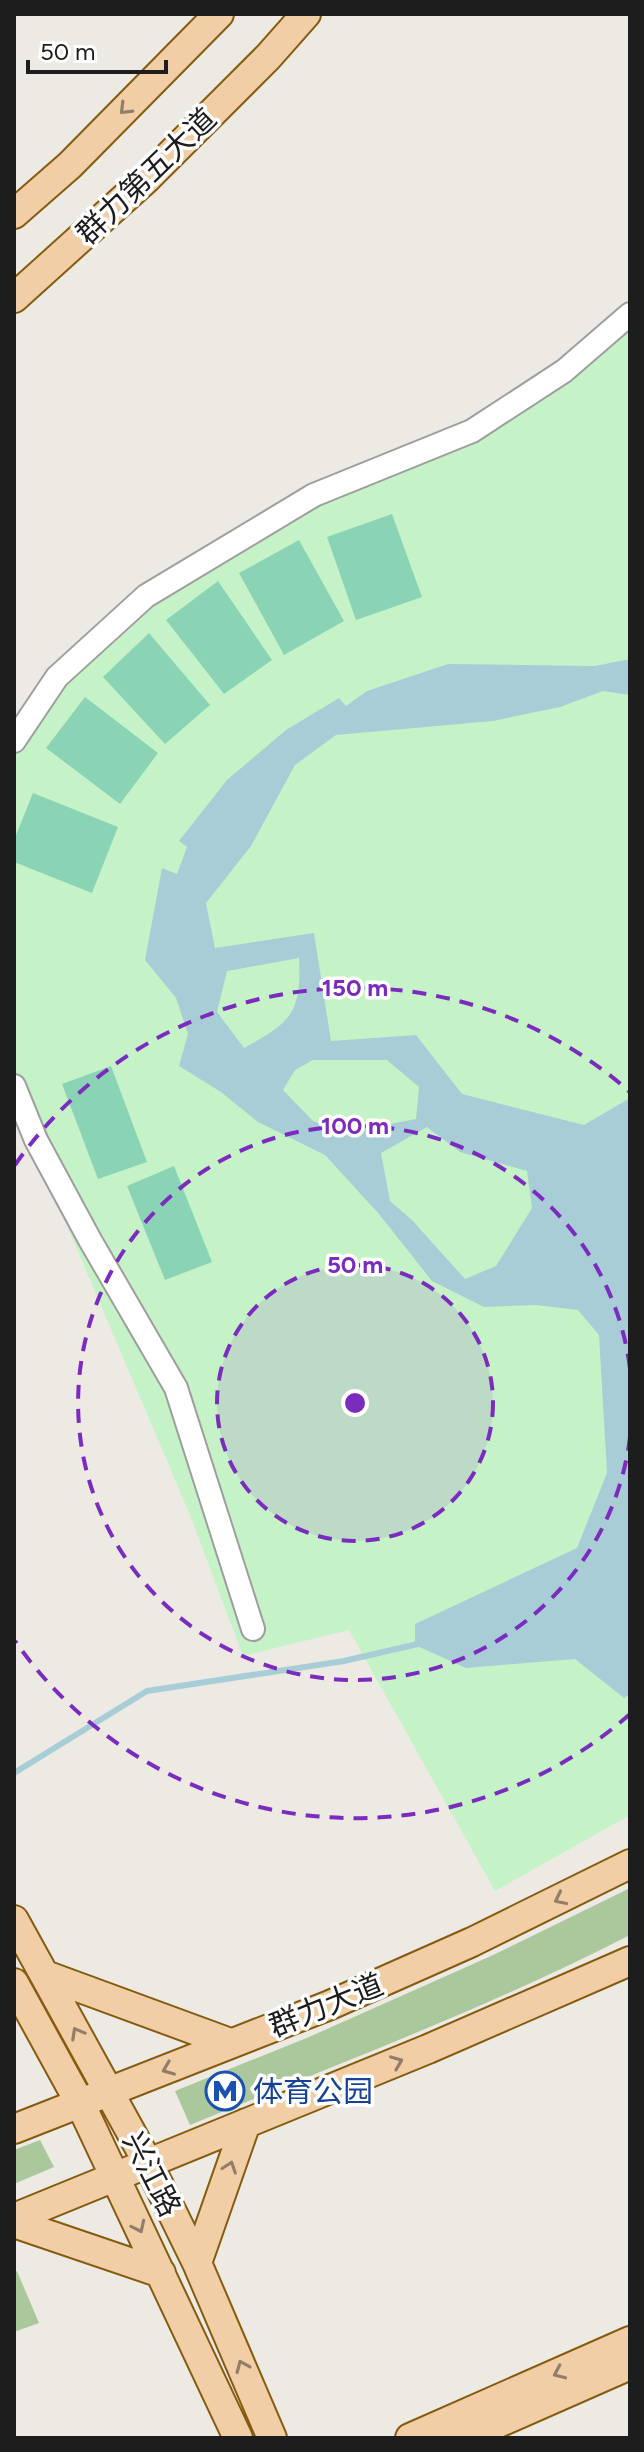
<svg xmlns="http://www.w3.org/2000/svg" width="644" height="2452" font-family="Figtree,'Noto Sans SC',sans-serif">
<style>
.forest{fill:#abc89d}
.park{fill:#c5f3c7}
.pitch{fill:#8ad4b5}
.water{fill:#a9cdd6;fill-rule:evenodd}
.lines{fill:none;stroke-linecap:round;stroke-linejoin:round}
.stream{stroke:#a9cdd6;stroke-width:6}
.minor-casing{stroke:#9e9e9e;stroke-width:26}
.major-casing{stroke:#855b10;stroke-width:32}
.minor{stroke:#fff;stroke-width:22}
.major{stroke:#f1cea5;stroke-width:28}
.oneway{stroke:#927e68}
.ring{fill:none;stroke:#7b2cbf;stroke-width:4;stroke-dasharray:14 10}
.labels{text-anchor:middle;dominant-baseline:central;stroke-width:7;stroke-linejoin:round;paint-order:stroke}
.street-label{font-size:30px;fill:#1d1d1d;stroke:#fff}
.transit-label{font-size:30px;fill:#164399;stroke:#fff;text-anchor:start}
.centre{fill:#7b2cbf;stroke:#fff;stroke-width:4}
.ring-label{font-size:24px;text-anchor:middle;font-weight:bold;fill:#7b2cbf;stroke:#fff;stroke-width:7;stroke-linejoin:round;paint-order:stroke}
</style>
<rect width="100%" height="100%" fill="#edeae4"/>
<path class="forest" d="M630 1888V1935C488 2008 337 2064 190 2125L175 2091 309 2037 491 1956Z
M40 2140 54 2167 14 2184V2150Z
M17 2271 39 2323 14 2332V2273Z"/>
<path class="park" d="M630 323V1815L495 1891 349 1630 243 1656 190 1515 14 1101V731L49 677 326 482 483 434Z"/>
<path class="pitch" d="M392 514 422 597 356 620 327 537Z
M299 540 344 621 284 655 239 573Z
M218 581 272 660 224 694 166 620Z
M149 633 210 705 165 744 103 677Z
M85 697 158 753 120 804 46 748Z
M33 793 118 827 92 893 14 862V840Z
M111 1066 147 1162 98 1179 62 1084Z
M174 1166 212 1262 165 1280 127 1186Z"/>
<path class="water" d="M630 659V695L603 691 560 707 493 721 336 735 295 765 251 846 206 903 215 948 314 933 331 1041 416 1035 462 1094 584 1125 630 1098V1694L624 1698 575 1659 466 1668 415 1645V1624L577 1548 607 1473 599 1335 578 1310 536 1305 484 1307 432 1281 379 1214 325 1155 258 1122 221 1092 179 1066 188 1034 176 998 145 960 162 868 177 874 187 847 179 841 227 780 286 730 339 698 346 706 367 691 448 664 595 666ZM299 958C302 1013 290 1023 244 1048L217 1012 227 971ZM313 1060H387L419 1087 416 1119 343 1133 313 1121 283 1090 295 1070ZM427 1127 460 1152 527 1171 532 1208 496 1266 465 1279 412 1220 390 1201 381 1153Z"/>
<g class="lines">
<path class="stream" d="M14 1773 147 1691 344 1661 422 1643"/>
<defs>
<path id="minor" d="M14 741 57 677 146 596 314 495 472 431 564 371 630 314
M14 1086 36 1140 90 1240 176 1388 253 1629"/>
<path id="major" d="M14 214 70 165 219 14
M14 298 147 178 268 57 306 14
M14 1920 148 2163 197 2263 272 2438
M45 1975 230 2043
M14 1983 81 2105 238 2438
M14 2129 330 2005 472 1942 630 1864
M14 2218 428 2049 630 1961
M14 2223 161 2273
M197 2263 246 2123
M410 2438 630 2341
M464 2438 630 2365"/>
</defs>
<use href="#minor" class="minor-casing"/>
<use href="#major" class="major-casing"/>
<use href="#minor" class="minor"/>
<use href="#major" class="major"/>
</g>
<defs><path id="oneway-chevron" d="M-2-3.5L2.5 0L-2 3.5" fill="none" stroke-width="1.6" stroke-linecap="round" stroke-linejoin="round" transform="scale(2)"/></defs>
<g class="oneway">
<use href="#oneway-chevron" transform="translate(125 109) rotate(135)"/>
<use href="#oneway-chevron" transform="translate(560 1899) rotate(154)"/>
<use href="#oneway-chevron" transform="translate(77 2033) rotate(-119)"/>
<use href="#oneway-chevron" transform="translate(397 2062) rotate(-22)"/>
<use href="#oneway-chevron" transform="translate(168 2069) rotate(158)"/>
<use href="#oneway-chevron" transform="translate(230 2167) rotate(-71)"/>
<use href="#oneway-chevron" transform="translate(139 2227) rotate(65)"/>
<use href="#oneway-chevron" transform="translate(242 2366) rotate(-113)"/>
<use href="#oneway-chevron" transform="translate(559 2373) rotate(156)"/>
</g>
<circle cx="355" cy="1403" r="138" fill="#7b2cbf" fill-opacity=".12"/>
<g class="ring">
<circle cx="355" cy="1403" r="138"/>
<path d="M630 1437A277 277 0 1 1 630 1369"/>
<path d="M630 1714A415 415 0 0 1 15 1641M15 1165A415 415 0 0 1 630 1092"/>
</g>
<defs>
<symbol id="metro-ring" viewBox="-11 -11 22 22"><circle r="9.5" fill="#fff" stroke="#1a4fb4" stroke-width="1.5"/><path d="M-5.5 5V-5H-3L0 0L3-5H5.5V5H3V-.5L0 4L-3-.5V5Z" fill="#1a4fb4"/></symbol>
</defs>
<g fill-rule="evenodd">
<use href="#metro-ring" x="203" y="2069" width="44" height="44"/>
</g>
<g class="labels">
<g class="street-label">
<text transform="translate(146 176) rotate(-44)">群力第五大道</text>
<text transform="translate(326 2005) rotate(-22)">群力大道</text>
<text transform="translate(152 2174) rotate(63)">兴江路</text>
</g>
<g class="transit-label">
<text x="253" y="2091">体育公园</text>
</g>
</g>
<circle cx="355" cy="1403" r="12" class="centre"/>
<g class="ring-label">
<text x="355" y="996">150 m</text>
<text x="355" y="1134">100 m</text>
<text x="355" y="1273">50 m</text>
</g>
<rect width="644" height="2452" fill="none" stroke="#1d1d1d" stroke-width="32"/>
<path d="M28 60v12h138v-12" fill="none" stroke="#1d1d1d" stroke-width="4"/>
<text x="40" y="60" font-size="24" fill="#1d1d1d" stroke="#ffffff" stroke-width="6" paint-order="stroke">50 m</text>
</svg>
